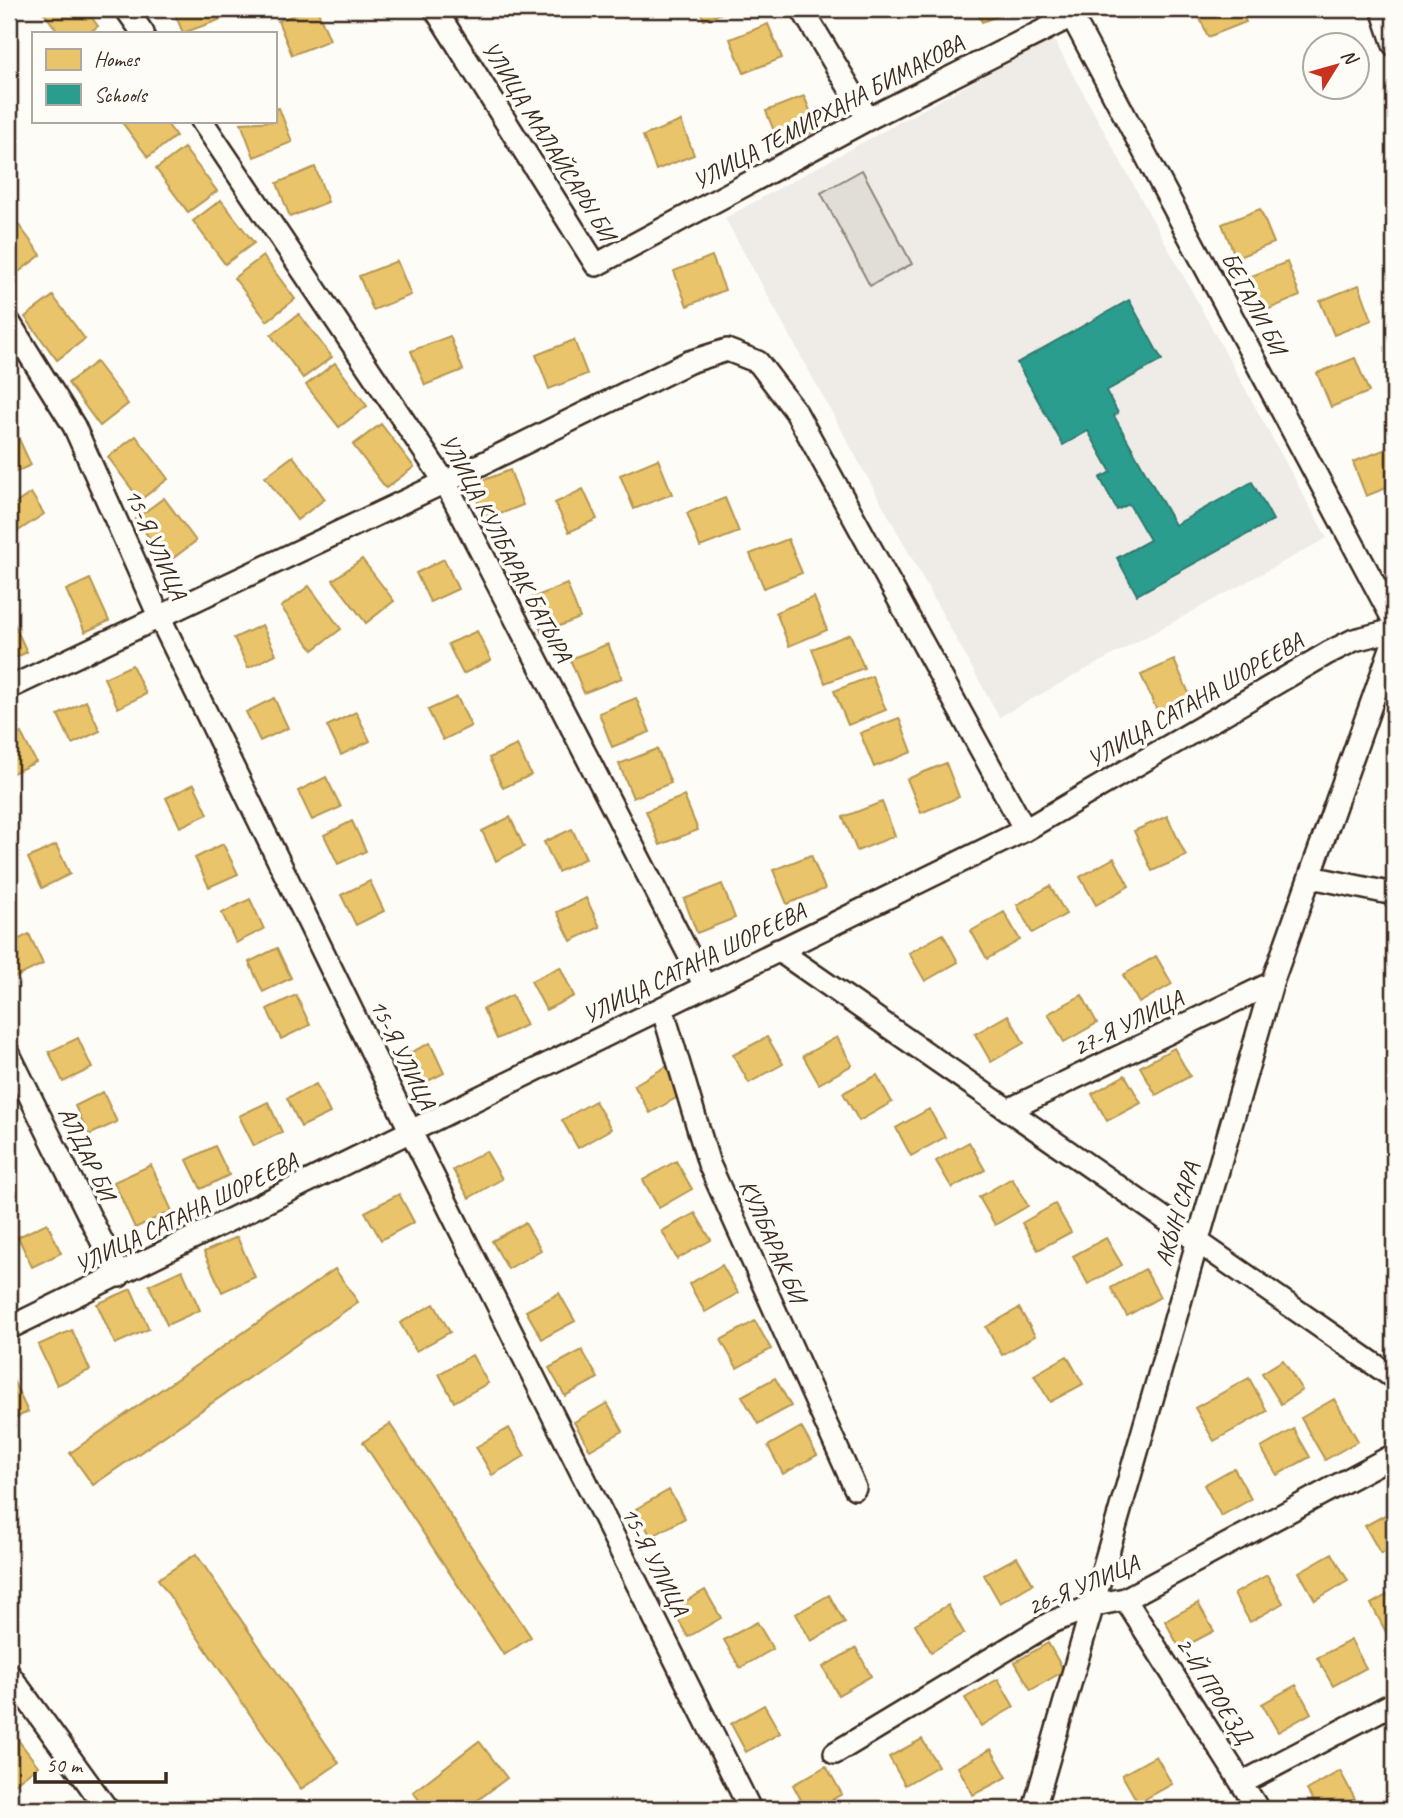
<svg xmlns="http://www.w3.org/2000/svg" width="1403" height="1818" font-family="Caveat,sans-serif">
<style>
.built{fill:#efece7}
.green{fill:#e1ded7;stroke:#8e847a;stroke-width:2}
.homes{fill:#e9c46a;stroke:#b59653;stroke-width:2}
.schools{fill:#2a9d8f;stroke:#2f7a6d;stroke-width:2}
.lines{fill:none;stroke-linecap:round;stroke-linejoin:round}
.minor-casing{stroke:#3b2a1e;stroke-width:26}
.minor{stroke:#fdfcf7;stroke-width:21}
.labels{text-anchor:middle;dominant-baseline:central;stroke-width:7;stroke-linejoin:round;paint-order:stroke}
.street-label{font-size:24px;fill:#3b2a1e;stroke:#fdfcf7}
</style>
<rect width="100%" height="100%" fill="#fdfcf7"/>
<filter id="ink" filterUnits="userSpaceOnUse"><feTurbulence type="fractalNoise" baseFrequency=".0143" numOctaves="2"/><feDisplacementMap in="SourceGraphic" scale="14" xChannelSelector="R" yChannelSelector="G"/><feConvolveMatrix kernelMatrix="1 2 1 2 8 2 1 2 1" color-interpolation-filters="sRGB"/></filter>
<g filter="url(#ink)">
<path class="built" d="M1053 38 1327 538 999 717 725 218Z"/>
<path class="green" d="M862 170 912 264 870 286 821 193Z"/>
<path class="homes" d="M41 9H85L98 26 89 33H59Z
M173 9H218L222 19 183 33Z
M308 9H317L330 40 292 55 278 21Z
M700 9H732L704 20Z
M976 9H1015L982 22Z
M1196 9H1240L1246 22 1208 37Z
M768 24 782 58 744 73 730 39Z
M804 96 818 130 780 146 766 111Z
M279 108 292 142 254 157 241 123 275 121V109Z
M121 121H165L176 136 148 157Z
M681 121 694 155 656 170 643 136Z
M184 148 217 191 188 212 156 169Z
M315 167 328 202 290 217 277 183Z
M221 200 254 243 225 264 193 221Z
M1260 209 1274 243 1236 258 1222 224Z
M9 212 41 255 13 276 9 271Z
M263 256 295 299 267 321 234 278Z
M712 256 725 290 687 306 674 271Z
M397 261 411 295 373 310 359 276Z
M1287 262 1300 296 1262 312 1249 277Z
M1359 285 1372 320 1334 335 1320 301Z
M53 296 85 339 57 360 25 317Z
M299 314 332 357 303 378 271 335Z
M450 336 463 370 425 385 411 351Z
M574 340 587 374 549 389 536 355Z
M1355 358 1369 392 1331 407 1317 373Z
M96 362 128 404 100 426 68 383Z
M335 363 367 406 339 427 306 385Z
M381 424 414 467 386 488 353 445Z
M136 436 168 479 140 500 108 457Z
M18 437 31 465 9 475V441Z
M1391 447 1394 456V485L1366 496 1353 462Z
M293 456 325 499 297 520 265 477Z
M658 459 672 494 634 509 620 475Z
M510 470 523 505 485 520 471 485Z
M583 489 597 519 569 532 555 503Z
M31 493 44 514 12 535 9 530V508Z
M164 498 196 541 168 562 135 519Z
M725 498 739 532 700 547 687 513Z
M788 539 802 573 764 588 750 554Z
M362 559 394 601 366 623 333 580Z
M444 559 458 589 430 602 416 573Z
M90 579 109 621 85 632 66 590Z
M567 584 580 618 542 633 529 599Z
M309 586 341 629 313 650 281 607Z
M814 597 827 630 789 646 776 612Z
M9 613 27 652 9 661Z
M262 625 276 654 248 668 234 638Z
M477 631 491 660 463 674 448 644Z
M850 634 864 668 825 683 812 649Z
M608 644 622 678 584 693 570 659Z
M1174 660 1192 700 1159 715 1141 675Z
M132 665 146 694 118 708 104 678Z
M872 676 886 710 848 725 834 691Z
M457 697 471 726 443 740 428 710Z
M274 698 288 728 260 741 246 712Z
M636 698 650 732 612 747 599 713Z
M86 701 100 731 72 744 58 715Z
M356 712 370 741 341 755 327 726Z
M899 718 912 752 874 767 860 733Z
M21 733 36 762 9 775V739Z
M517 745 531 775 503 788 489 758Z
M657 749 671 783 633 798 619 764Z
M946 763 959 797 921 813 907 779Z
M326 777 341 807 312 820 298 791Z
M194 784 208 814 180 827 166 798Z
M684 796 698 830 660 845 646 811Z
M882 802 895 836 857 851 843 817Z
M1167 816 1186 856 1152 871 1134 831Z
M510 817 524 847 496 861 482 831Z
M352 821 366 851 338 864 324 835Z
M572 829 586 858 558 872 544 842Z
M223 844 238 874 209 887 195 858Z
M56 845 70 874 42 888 28 858Z
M811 855 825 889 787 904 773 870Z
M1114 858 1129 886 1096 905 1080 877Z
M370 881 384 911 356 925 341 895Z
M722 884 735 918 697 933 684 899Z
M1050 886 1066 914 1032 933 1017 905Z
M586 898 600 927 571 941 557 912Z
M250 899 264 929 236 943 222 913Z
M1004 912 1020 940 987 959 971 931Z
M29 934 43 964 14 978 9 966V944Z
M943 934 958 962 925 981 909 953Z
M277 948 291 978 263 992 249 962Z
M1156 956 1172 984 1139 1003 1123 975Z
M560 967 574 996 546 1010 531 981Z
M296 995 310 1025 281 1039 267 1009Z
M512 995 526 1025 497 1039 483 1009Z
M1082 995 1097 1023 1064 1042 1048 1014Z
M1008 1015 1024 1043 991 1062 975 1034Z
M767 1037 783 1064 749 1083 733 1055Z
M837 1037 852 1065 819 1084 803 1056Z
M78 1038 92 1068 63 1082 49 1052Z
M430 1043 444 1073 416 1087 401 1057Z
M1174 1048 1190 1076 1156 1095 1140 1067Z
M667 1066 683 1094 650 1113 634 1085Z
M877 1075 892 1102 859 1121 843 1093Z
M1125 1075 1141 1103 1107 1121 1092 1094Z
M316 1084 330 1113 301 1127 287 1098Z
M103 1092 117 1122 89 1135 75 1106Z
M595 1101 611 1129 578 1148 562 1120Z
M268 1102 282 1132 254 1146 239 1116Z
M929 1109 945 1137 911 1156 896 1128Z
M969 1142 985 1170 952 1188 936 1161Z
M215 1146 229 1175 201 1189 187 1160Z
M486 1151 502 1179 469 1198 453 1170Z
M676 1161 692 1189 659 1208 643 1180Z
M151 1165 172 1211 135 1228 114 1182Z
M1012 1178 1028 1206 995 1225 979 1197Z
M399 1194 414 1222 381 1240 365 1212Z
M1055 1204 1071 1232 1038 1250 1022 1223Z
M695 1213 711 1240 677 1259 662 1231Z
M47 1223 61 1253 32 1267 18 1237Z
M525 1223 541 1250 508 1269 492 1241Z
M237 1237 255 1277 222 1292 204 1252Z
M1106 1238 1122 1265 1088 1284 1073 1256Z
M722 1265 738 1293 705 1312 689 1284Z
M335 1269 358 1302 93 1485 70 1453Z
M1145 1269 1160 1297 1127 1316 1111 1288Z
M182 1270 200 1310 167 1325 149 1285Z
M131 1289 149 1329 115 1344 97 1304Z
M559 1293 575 1321 542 1339 526 1311Z
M434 1304 450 1332 416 1351 400 1323Z
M1019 1308 1035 1336 1002 1355 986 1327Z
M755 1321 771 1349 737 1368 721 1340Z
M72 1330 90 1370 57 1385 38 1345Z
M582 1350 598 1378 565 1396 549 1368Z
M472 1355 488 1383 454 1402 439 1374Z
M1067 1356 1083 1384 1050 1402 1034 1375Z
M1283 1360 1302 1390 1281 1404 1262 1373Z
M9 1372 28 1412 9 1421Z
M775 1378 791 1406 758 1424 742 1396Z
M1249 1378 1267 1411 1214 1441 1195 1408Z
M1334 1399 1358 1441 1325 1460 1301 1418Z
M607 1403 623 1431 590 1450 574 1422Z
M390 1424 531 1637 504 1655 363 1442Z
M801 1427 817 1455 783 1474 768 1446Z
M509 1428 525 1456 492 1475 476 1447Z
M1294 1429 1310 1457 1277 1475 1261 1448Z
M1234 1468 1251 1499 1221 1516 1204 1485Z
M669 1490 685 1518 651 1537 636 1509Z
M1394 1510V1546L1381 1554 1365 1526Z
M1332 1553 1348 1581 1315 1600 1299 1572Z
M196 1554 339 1763 301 1789 158 1579Z
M1017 1557 1033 1584 1000 1603 984 1575Z
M1267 1575 1283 1603 1250 1622 1234 1594Z
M705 1590 721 1618 688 1637 672 1609Z
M1394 1591V1628L1386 1632 1371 1604Z
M829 1595 845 1623 811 1641 796 1614Z
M1198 1603 1214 1631 1180 1649 1165 1621Z
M948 1605 964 1633 931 1652 915 1624Z
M757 1622 773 1649 740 1668 724 1640Z
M1351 1640 1366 1668 1333 1686 1317 1658Z
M1048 1643 1064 1671 1031 1690 1015 1662Z
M856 1648 871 1676 838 1695 823 1667Z
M998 1679 1014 1707 981 1726 965 1698Z
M1296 1685 1311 1713 1278 1732 1262 1704Z
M764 1705 780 1733 746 1752 731 1724Z
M9 1728 38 1766 9 1788Z
M922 1739 938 1766 905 1785 889 1757Z
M479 1741 507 1778 466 1809H426L413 1792Z
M991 1749 1007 1777 973 1795 958 1767Z
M1156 1756 1172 1784 1138 1803 1122 1775Z
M826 1766 842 1794 815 1809H806L793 1785Z
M1340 1771 1355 1799 1337 1809H1318L1307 1790Z"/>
<path class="schools" d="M1129 300 1162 360 1106 391 1118 413 1114 416 1175 525 1252 482 1273 520 1137 595 1117 558 1150 540 1129 504 1117 510 1100 478 1111 472 1088 431 1063 445 1017 363Z"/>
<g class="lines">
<defs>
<path id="minor" d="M126 9 143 33
M435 9 596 265 868 119 1086 9
M802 9 868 119
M1068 9 1394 621
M1382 9 1394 45
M202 121 445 482 705 986
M9 322 74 426 159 616 411 1132 750 1809
M9 688 445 482 689 362 727 350 758 362 796 412 1025 830
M1311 877 1394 894
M778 950 1394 1378
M662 1008 709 1164 855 1488
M9 1054 119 1276
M1008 1110 1272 983
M9 1328 1025 830 1328 653 1354 640 1394 630
M1125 1599 1258 1809
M9 1674 107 1809
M835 1753 1052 1622 1095 1605 1125 1599 1394 1455
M1242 1783 1394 1703
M1034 1809 1272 983 1394 640"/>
</defs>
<use href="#minor" class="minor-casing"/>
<use href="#minor" class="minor"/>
</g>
</g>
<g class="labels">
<g class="street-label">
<text transform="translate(828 112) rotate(-28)">УЛИЦА ТЕМИРХАНА БИМАКОВА</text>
<text transform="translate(549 141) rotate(58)">УЛИЦА МАЛАЙCАРЫ БИ</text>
<text transform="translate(1254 303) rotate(62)">БЕГАЛИ БИ</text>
<text transform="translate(156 544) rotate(66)">15-Я УЛИЦА</text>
<text transform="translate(506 548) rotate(62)">УЛИЦА КУЛБАРАК БАТЫРА</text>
<text transform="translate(1195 700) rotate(-30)">УЛИЦА САТАНА ШОРЕЕВА</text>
<text transform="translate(694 963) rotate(-26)">УЛИЦА САТАНА ШОРЕЕВА</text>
<text transform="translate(1128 1023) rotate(-26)">27-Я УЛИЦА</text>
<text transform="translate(403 1054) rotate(64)">15-Я УЛИЦА</text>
<text transform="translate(87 1153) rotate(64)">АЛДАР БИ</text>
<text transform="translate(186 1213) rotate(-26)">УЛИЦА САТАНА ШОРЕЕВА</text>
<text transform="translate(1177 1214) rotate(-74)">АКЫН САРА</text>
<text transform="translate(773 1241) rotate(66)">КУЛБАРАК БИ</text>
<text transform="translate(655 1561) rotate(63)">15-Я УЛИЦА</text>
<text transform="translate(1083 1585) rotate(-23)">26-Я УЛИЦА</text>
<text transform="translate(1214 1690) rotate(58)">2-Й ПРОЕЗД</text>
</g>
</g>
<rect width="1403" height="1818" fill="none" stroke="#fdfcf7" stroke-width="35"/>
<rect x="18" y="18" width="1368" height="1783" fill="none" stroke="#3b2a1e" stroke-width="2.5" filter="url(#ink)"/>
<rect x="32" y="32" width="245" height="91" fill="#fdfcf7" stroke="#afa8a0" stroke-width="2"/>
<rect x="46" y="49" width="35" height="21" fill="#e9c46a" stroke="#afa8a0" stroke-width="2"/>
<text x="94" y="66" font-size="21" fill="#3b2a1e">Homes</text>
<rect x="46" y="84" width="35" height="21" fill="#2a9d8f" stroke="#afa8a0" stroke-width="2"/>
<text x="94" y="102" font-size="21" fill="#3b2a1e">Schools</text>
<g transform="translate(1336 66) rotate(53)"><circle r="33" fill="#fdfcf7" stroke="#afa8a0" stroke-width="2"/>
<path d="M0-5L12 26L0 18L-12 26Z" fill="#c8321e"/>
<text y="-10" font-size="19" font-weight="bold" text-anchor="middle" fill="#3b2a1e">N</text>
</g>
<path d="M35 1772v10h131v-10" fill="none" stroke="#3b2a1e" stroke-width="3.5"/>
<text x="46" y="1772" font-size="21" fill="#3b2a1e" stroke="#fdfcf7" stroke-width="5" paint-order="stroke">50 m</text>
</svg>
